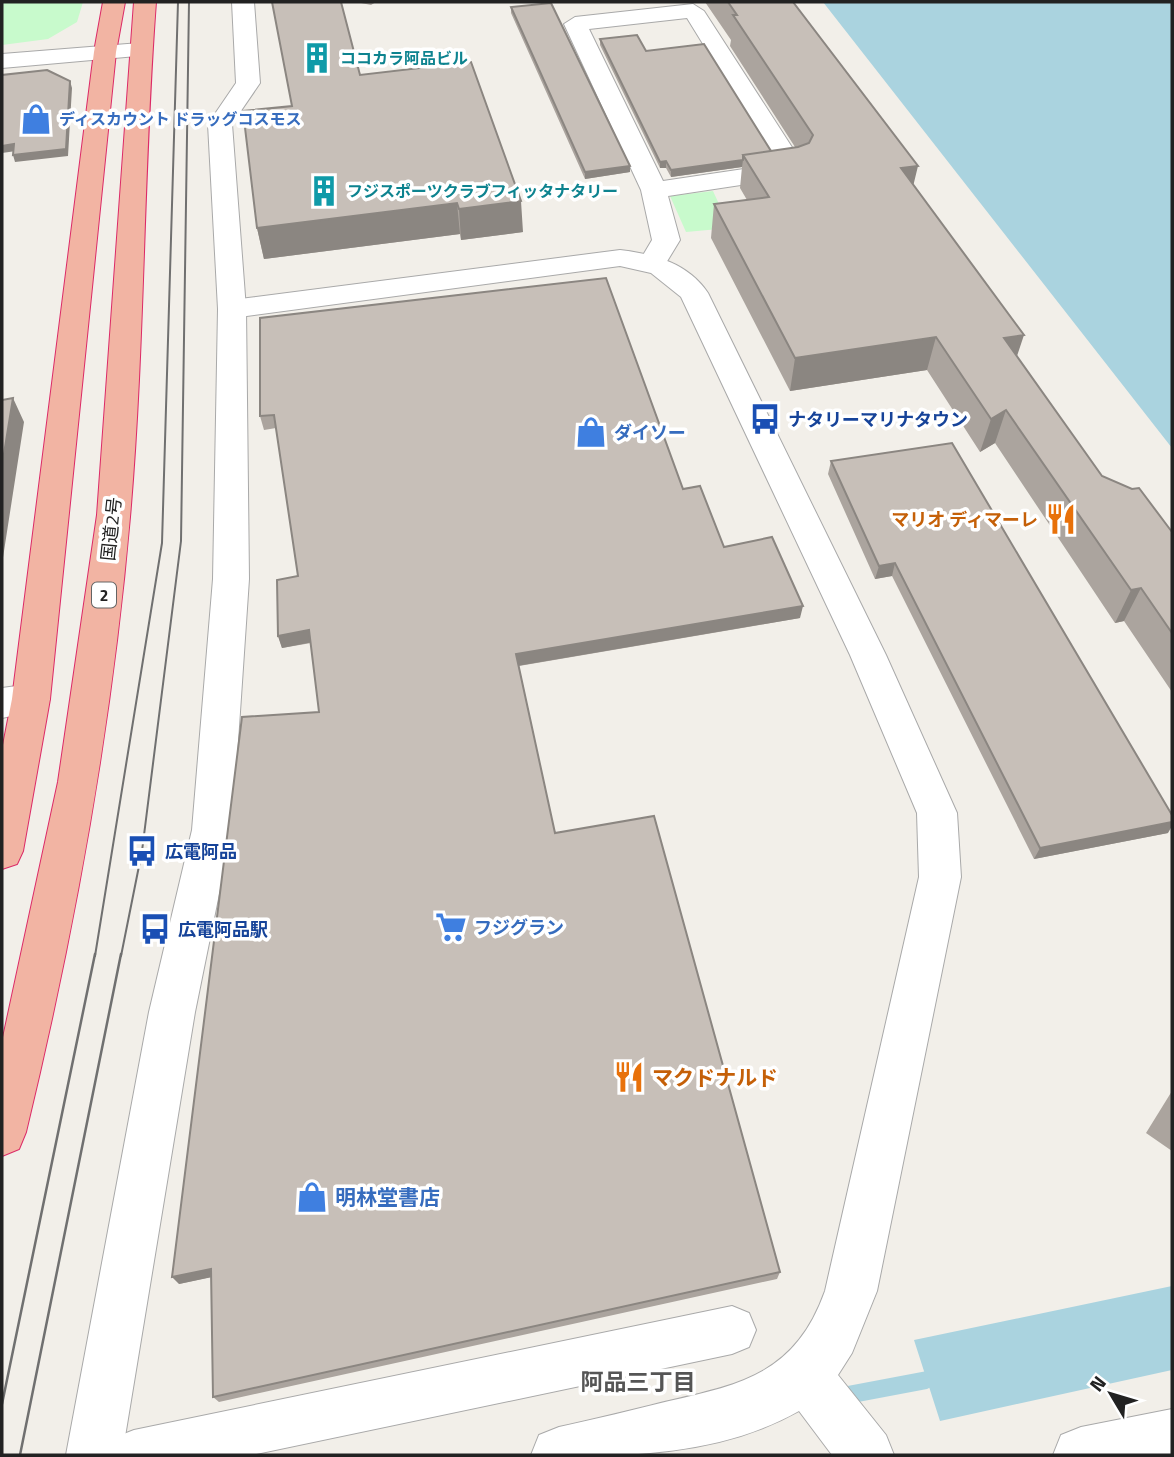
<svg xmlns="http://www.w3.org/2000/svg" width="1174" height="1457" font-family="'Titillium Web','Noto Sans JP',sans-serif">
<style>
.park{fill:#c8facc}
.water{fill:#aad3df}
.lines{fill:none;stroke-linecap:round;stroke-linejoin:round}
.stream{fill:#aad3df;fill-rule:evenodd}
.pedestrian-casing{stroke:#a9a9a9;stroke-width:2}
.minor-casing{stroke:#a9a9a9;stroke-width:2}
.tertiary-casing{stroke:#a9a9a9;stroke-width:2}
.trunk-casing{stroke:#dc2a67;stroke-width:2}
.pedestrian{fill:#fff;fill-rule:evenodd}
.minor{fill:#fff;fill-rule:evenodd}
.tertiary{fill:#fff;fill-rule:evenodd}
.trunk{fill:#f2b4a3;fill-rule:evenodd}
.tram-far1{stroke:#707070;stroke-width:2}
.tram{stroke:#707070;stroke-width:2.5}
.wall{fill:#aba49e}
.shaded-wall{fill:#8b8681}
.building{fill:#c7bfb8;stroke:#8b8681;stroke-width:2}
.labels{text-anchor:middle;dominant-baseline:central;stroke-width:7;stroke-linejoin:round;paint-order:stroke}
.far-culture-label{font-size:16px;font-weight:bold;fill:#0d838f;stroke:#fff;text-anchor:start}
.far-shop-label{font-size:16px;font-weight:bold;fill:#366cbe;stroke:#fff;text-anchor:start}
.shield{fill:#fff;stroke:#646464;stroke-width:2}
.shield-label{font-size:16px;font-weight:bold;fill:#222}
.transit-label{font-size:18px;font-weight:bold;fill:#164399;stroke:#fff;text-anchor:start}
.shop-label{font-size:18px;font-weight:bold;fill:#366cbe;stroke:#fff;text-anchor:start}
.food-label{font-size:18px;font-weight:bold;fill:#c56008;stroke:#fff;text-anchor:end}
.street-label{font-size:18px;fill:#222;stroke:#fff}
.near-food-label{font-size:21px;font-weight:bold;fill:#c56008;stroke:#fff;text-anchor:start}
.near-shop-label{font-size:21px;font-weight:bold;fill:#366cbe;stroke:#fff;text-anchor:start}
.near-neighbourhood-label{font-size:23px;font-weight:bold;fill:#555;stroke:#fff}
</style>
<rect width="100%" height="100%" fill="#f2efe9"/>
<path class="park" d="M2 2H83L77 22 48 39 2 45Z
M713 191 730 228 686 232 670 196Z"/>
<path class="water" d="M823 2H1172V448Z
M1172 1286V1370L940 1421 914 1340Z"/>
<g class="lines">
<path class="stream" d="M927 1371 933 1374 936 1380 933 1386 927 1389 837 1406 831 1403 828 1397 831 1391 837 1388Z"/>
<defs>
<path id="pedestrian" d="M732 1306 749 1313 756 1330 749 1347 732 1354 252 1455H109L116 1437 134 1430Z"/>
<path id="minor" d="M232 2H254L260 83 232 124 246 309 249 579 232 830 195 1012 122 1455H66L149 1012 192 830 213 579 218 309 208 124 236 83Z
M693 4 704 11 806 169 802 174 793 177 668 196 680 240 663 268H643L639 262 652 240 641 190 564 24 575 17ZM687 18 777 164 663 181 589 29Z
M31 684 44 689 50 699 44 709 2 718V688Z
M1172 1409V1455H1053L1061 1435 1081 1427Z"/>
<path id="tertiary" d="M140 43 151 50 148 55 2 68V54Z
M620 250C654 254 688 263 708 293L886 655 957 813 961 877 877 1291 852 1353 838 1375 886 1435 894 1455H832L799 1411C717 1457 624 1457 531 1455L539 1435 559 1427C596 1419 632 1410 669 1401 744 1384 796 1372 825 1291L919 877 917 813 850 655 681 297 651 273 620 266 232 318 222 315 218 309 222 303 232 300Z"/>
<path id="trunk" d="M103 2H125L116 52 50 699 23 851 17 864 2 869V750L12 699 94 52Z
M134 2H156C143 173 145 346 130 517 112 725 75 929 26 1132L19 1149 2 1156V1042L58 782 97 515Z"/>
</defs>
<use href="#pedestrian" class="pedestrian-casing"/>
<use href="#minor" class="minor-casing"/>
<use href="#tertiary" class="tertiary-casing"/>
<use href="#trunk" class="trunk-casing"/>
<use href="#pedestrian" class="pedestrian"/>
<use href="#minor" class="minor"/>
<use href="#tertiary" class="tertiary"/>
<use href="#trunk" class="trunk"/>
<path class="tram-far1" d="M95 956 162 543 178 2
M121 956 142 851 181 541 189 2"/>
<path class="tram" d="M2 1404 95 954
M20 1455 121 954"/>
</g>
<path class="wall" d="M356 2H376L371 5Z
M705 2H793L913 185 1017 357 1102 476 1172 532V692L1124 621 1115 623 995 443 980 452 927 370 790 391 711 238 714 204 747 200 740 188 742 167 671 177 666 168H660L600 45V39L646 51 771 151 795 147 730 46 731 40Z
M511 7 630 166V172L585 179 511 13Z
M360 75 523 232 461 240 460 234 264 259 257 228 292 106Z
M260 318 683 489 724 547 800 618 519 666 555 833 780 1272 777 1279 219 1402 213 1397 211 1277 179 1284 319 712 311 643 282 648 278 636 298 576 276 428 264 430 260 416Z
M831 461 1168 833 1034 859 892 576 875 579 828 474Z
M1172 1091V1151L1146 1133Z"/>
<path class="shaded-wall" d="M70 81 72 88 68 156 15 162 13 155Z
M14 144 16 151 2 153V146Z
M743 160 742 167 671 177V170Z
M666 161V168H660V162Z
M630 166V172L585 179V172Z
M918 166 910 199 901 168Z
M521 201 523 232 461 240 459 209Z
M457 203 460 234 264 259 257 228Z
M1024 335 1013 368 1004 338Z
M936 337 927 370 790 391 795 358Z
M13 398 24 422 2 564V466Z
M1006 410 995 443 980 452 991 419Z
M895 563 892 576 875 579 879 566Z
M1141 588 1124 621 1115 623 1131 590Z
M803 606 800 618 517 666 516 654Z
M309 630 313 642 282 648 278 636Z
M1172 822V826L1168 833 1034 859 1040 848Z
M211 1269 217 1276 179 1284 172 1277Z"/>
<path class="building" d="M272 2H341L360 75 471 62 521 201 459 209 457 203 257 228 243 111 292 106Z
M728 2H793L918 166 901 168 1024 335 1004 338 1102 476 1132 489 1139 488 1172 532V633L1141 588 1131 590 1006 410 991 419 936 337 795 358 714 204 769 197 743 155 798 147 809 143 813 135 733 15H737Z
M551 3 630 166 585 172 511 7Z
M637 35 646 51 704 44 771 151 743 155V160L671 170 666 161 660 162 600 39Z
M47 70 70 81 66 149 13 155 14 144 2 146V75Z
M606 278 683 489 700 486 724 547 772 537 803 606 516 654 555 833 654 816 780 1272 213 1397 211 1269 172 1277 242 717 319 712 309 630 278 636 277 580 298 576 274 415 260 416V318Z
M13 398 2 466V400Z
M952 443 1172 815V822L1040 848 895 563 879 566 831 461Z"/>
<defs>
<symbol id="building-bare" viewBox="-9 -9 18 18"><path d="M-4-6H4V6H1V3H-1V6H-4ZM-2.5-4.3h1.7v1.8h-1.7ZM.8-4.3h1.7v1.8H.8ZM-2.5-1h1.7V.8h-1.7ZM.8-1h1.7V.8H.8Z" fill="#0f9aa8" stroke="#fff" stroke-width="2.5" paint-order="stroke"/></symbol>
<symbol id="shop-bare" viewBox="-9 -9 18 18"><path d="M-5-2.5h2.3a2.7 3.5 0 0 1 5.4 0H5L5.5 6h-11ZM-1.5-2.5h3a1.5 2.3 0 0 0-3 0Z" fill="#3f7fe0" stroke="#fff" stroke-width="2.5" paint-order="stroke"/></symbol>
<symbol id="bus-bare" viewBox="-9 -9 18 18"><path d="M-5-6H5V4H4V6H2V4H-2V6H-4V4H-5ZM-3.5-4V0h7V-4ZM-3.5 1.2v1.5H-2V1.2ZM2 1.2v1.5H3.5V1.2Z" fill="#1a4fb4" stroke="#fff" stroke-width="2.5" paint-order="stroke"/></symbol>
<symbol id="restaurant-bare" viewBox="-9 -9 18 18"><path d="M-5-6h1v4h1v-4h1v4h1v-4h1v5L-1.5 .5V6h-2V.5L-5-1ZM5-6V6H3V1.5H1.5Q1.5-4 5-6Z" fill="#e8710a" stroke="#fff" stroke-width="2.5" paint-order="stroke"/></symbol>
<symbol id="supermarket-bare" viewBox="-9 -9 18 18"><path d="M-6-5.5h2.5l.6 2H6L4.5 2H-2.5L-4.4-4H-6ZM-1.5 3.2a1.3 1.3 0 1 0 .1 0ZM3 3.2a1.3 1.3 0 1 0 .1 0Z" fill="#3f7fe0" stroke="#fff" stroke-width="2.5" paint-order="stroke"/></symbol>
</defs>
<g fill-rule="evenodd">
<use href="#building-bare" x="295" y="36" width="44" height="44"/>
<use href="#shop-bare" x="14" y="97" width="44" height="44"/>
<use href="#building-bare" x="302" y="169" width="44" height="44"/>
<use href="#bus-bare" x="743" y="397" width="44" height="44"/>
<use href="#shop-bare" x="569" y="410" width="44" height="44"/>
<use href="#restaurant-bare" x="1039" y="497" width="44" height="44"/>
<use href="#bus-bare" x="120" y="829" width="44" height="44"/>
<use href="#supermarket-bare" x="429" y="905" width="44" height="44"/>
<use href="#bus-bare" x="133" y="907" width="44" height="44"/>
<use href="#restaurant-bare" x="607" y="1055" width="44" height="44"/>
<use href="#shop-bare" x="290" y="1175" width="44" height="44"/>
</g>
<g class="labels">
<g class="far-culture-label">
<text x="340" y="58">ココカラ阿品ビル</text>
<text x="347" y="191">フジスポーツクラブフィッタナタリー</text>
</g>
<g class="far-shop-label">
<text x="59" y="119">ディスカウント ドラッグコスモス</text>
</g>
<rect class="shield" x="92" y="582.5" width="24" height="25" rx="5"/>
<g class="shield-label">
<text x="104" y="595">2</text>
</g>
<g class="transit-label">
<text x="788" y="419">ナタリーマリナタウン</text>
<text x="165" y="851">広電阿品</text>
<text x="178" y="929">広電阿品駅</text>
</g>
<g class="shop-label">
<text x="614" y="432">ダイソー</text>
<text x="474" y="927">フジグラン</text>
</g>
<g class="food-label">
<text x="1038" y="519">マリオ ディマーレ</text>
</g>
<g class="street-label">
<text transform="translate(111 529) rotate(-84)">国道2号</text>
</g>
<g class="near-food-label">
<text x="652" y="1077">マクドナルド</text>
</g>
<g class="near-shop-label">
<text x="335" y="1197">明林堂書店</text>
</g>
<g class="near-neighbourhood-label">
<text x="638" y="1381">阿品三丁目</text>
</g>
</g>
<rect width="1174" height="1457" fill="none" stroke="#222222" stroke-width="7"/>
<g transform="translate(1111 1394) rotate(308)" stroke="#ffffff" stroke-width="5" paint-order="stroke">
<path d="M0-5L12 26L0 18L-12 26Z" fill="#222222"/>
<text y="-10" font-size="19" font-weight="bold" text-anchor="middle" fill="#222222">N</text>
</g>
</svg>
